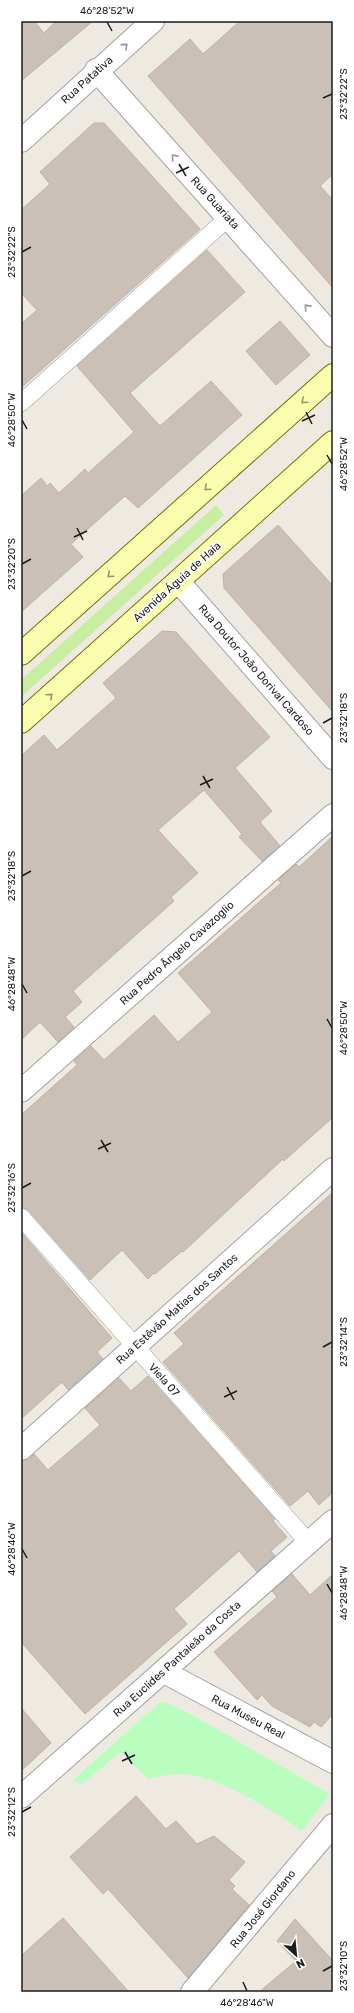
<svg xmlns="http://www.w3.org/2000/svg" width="354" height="2013" font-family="Rubik,sans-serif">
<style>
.grass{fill:#c8eea2}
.park{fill:#b9febe}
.building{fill:#cbc0b7;stroke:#c1b0a2}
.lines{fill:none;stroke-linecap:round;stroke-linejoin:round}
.lane-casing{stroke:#a3a3a3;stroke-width:18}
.street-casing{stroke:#a3a3a3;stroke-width:24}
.secondary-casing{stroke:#6b7700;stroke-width:24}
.lane{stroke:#fff;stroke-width:17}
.street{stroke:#fff;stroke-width:22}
.secondary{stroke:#fbfeaf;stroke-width:22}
.oneway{stroke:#999}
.oneway2{stroke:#97986d}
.ticks{fill:none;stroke:#1c1c1c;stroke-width:1.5}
.labels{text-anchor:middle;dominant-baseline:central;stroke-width:3;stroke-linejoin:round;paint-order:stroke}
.street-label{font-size:11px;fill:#1c1c1c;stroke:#fff}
.neatline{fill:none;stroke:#1c1c1c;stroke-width:1.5}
.ticks-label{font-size:10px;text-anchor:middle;fill:#1c1c1c}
</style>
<rect width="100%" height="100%" fill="#efeae1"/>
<path class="grass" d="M216 505 224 515 21 697V680Z"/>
<path class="park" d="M165 1702 187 1712 330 1794 302 1831C274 1811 225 1781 192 1775 180 1773 160 1775 148 1779L121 1752 82 1784 72 1781 159 1703Z"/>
<path class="building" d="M21 21H34L44 33 56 21H93L21 81V56L23 54 21 51Z
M240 21H333V174L320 186 333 200V288L148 76 190 39 203 54Z
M94 123H104L200 229 21 388V324L37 310 21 293V210L50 184 40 172Z
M207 250 245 292 130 393 160 426 211 381 242 415 138 508 125 496 71 544 83 557 21 612V496L41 478 47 486 50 483 59 493 85 469 88 473 134 432 77 366Z
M280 321 310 355 276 385 246 351Z
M278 525 333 586V712L224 588 223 574Z
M162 631 176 632 270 737 235 768 272 811 260 822 280 846 262 861 239 837 242 834 204 790 158 830 198 873 171 897 174 901 156 917 73 991 82 1002 65 1017 74 1027 58 1042 40 1022 21 1040V756L44 735 57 750 116 698 103 683Z
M333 836V1117L284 1161 283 1159 183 1252 182 1251 155 1274 154 1273 148 1279 122 1250 90 1280 28 1210 21 1207V1115L77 1065 74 1061 91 1046 104 1060 154 1015 178 1042 212 1012 178 973 281 883 278 880 296 864 299 867Z
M333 1192V1492L319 1505 308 1491 290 1506 163 1362 184 1344 174 1333Z
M21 1232 112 1338 97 1352 103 1359 68 1390 62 1382 21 1419Z
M148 1376 275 1519 273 1521 287 1537 271 1551 275 1556 257 1572 239 1551 174 1609 187 1624 85 1714 21 1642V1461L29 1459 34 1454 48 1470 100 1425 85 1408 119 1378 131 1391Z
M292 1574 310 1595 333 1574V1714L321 1727 314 1722 310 1727 272 1706 262 1695 257 1700 214 1652 277 1597 272 1591Z
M21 1708 51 1743 21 1771Z
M136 1796 166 1829 176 1821 197 1844 214 1836 245 1862 229 1880 235 1886 232 1889 249 1905 188 1978 108 1889 103 1894 70 1857Z
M63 1918 129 1992H21V1956Z
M295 1919 333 1961V1992H259L296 1961 277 1941Z"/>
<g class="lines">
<defs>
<path id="lane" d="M21 403 228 218
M21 1217 308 1542"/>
<path id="street" d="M96 70 333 336
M21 141 153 21
M178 581 333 758
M21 1091 333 815
M21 1449 333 1169
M164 1672 333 1762
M21 1797 333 1521
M192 1992 333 1825"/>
<path id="secondary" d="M21 654 333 375
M21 722 333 442"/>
</defs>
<use href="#lane" class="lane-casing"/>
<use href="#street" class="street-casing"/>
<use href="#secondary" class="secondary-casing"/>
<use href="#lane" class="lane"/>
<use href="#street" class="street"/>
<use href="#secondary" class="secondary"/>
</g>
<defs><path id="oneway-chevron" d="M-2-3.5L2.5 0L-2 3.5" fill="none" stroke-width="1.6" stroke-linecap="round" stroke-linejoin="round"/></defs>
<g class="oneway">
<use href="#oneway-chevron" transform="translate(125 46) rotate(-41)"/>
<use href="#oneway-chevron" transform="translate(174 157) rotate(-132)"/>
<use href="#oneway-chevron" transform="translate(307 307) rotate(-132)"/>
</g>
<g class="oneway2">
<use href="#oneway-chevron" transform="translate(304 401) rotate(138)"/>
<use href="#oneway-chevron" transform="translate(207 488) rotate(138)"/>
<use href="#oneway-chevron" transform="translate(110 575) rotate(138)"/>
<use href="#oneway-chevron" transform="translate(50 696) rotate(-42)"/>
</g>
<path class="ticks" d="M107 22 112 31M323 98 332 94M179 164 186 176M176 173 189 167M22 252 31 247M306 412 312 424M22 420 27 429M302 421 315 415M327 455 332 464M77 528 83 540M74 537 87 531M22 564 31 559M323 723 332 718M203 776 210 788M200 785 213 779M22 876 31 871M22 984 27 993M327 1019 332 1028M101 1140 108 1152M98 1149 111 1143M22 1188 31 1183M323 1347 332 1342M227 1387 234 1400M224 1397 237 1391M22 1549 27 1558M327 1584 332 1593M125 1752 132 1764M122 1761 135 1755M22 1812 31 1807M323 1971 332 1966M243 1982 247 1991"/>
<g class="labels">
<g class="street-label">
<text transform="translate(87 80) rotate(-42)">Rua Patativa</text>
<text transform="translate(215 203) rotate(48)">Rua Guariata</text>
<text transform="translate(177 582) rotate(-42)">Avenida Águia de Haia</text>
<text transform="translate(256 670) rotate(49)">Rua Doutor João Dorival Cardoso</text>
<text transform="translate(177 953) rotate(-42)">Rua Pedro Ângelo Cavazoglio</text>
<text transform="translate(177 1309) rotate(-42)">Rua Estêvão Matias dos Santos</text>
<text transform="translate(164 1380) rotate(48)">Viela 07</text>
<text transform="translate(177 1659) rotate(-42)">Rua Euclides Pantaleão da Costa</text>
<text transform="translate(248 1717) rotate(28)">Rua Museu Real</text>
<text transform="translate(263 1909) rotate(-51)">Rua José Giordano</text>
</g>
</g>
<rect width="354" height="2013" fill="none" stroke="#ffffff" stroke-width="44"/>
<g transform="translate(296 1955) rotate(153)" stroke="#ffffff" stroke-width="3" paint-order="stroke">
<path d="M0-3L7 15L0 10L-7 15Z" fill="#1c1c1c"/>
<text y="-6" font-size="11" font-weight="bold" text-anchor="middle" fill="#1c1c1c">N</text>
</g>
<rect x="22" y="22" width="310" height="1969" class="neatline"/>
<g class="ticks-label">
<text x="107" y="14">46°28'52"W</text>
<text transform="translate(343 94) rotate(-90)" y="4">23°32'22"S</text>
<text transform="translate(11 252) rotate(-90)" y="4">23°32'22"S</text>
<text transform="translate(11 420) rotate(-90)" y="4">46°28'50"W</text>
<text transform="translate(343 464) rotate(-90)" y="4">46°28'52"W</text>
<text transform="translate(11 564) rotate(-90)" y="4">23°32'20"S</text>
<text transform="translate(343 718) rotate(-90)" y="4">23°32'18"S</text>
<text transform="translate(11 876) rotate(-90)" y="4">23°32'18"S</text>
<text transform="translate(11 984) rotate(-90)" y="4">46°28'48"W</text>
<text transform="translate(343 1028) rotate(-90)" y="4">46°28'50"W</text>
<text transform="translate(11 1188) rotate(-90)" y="4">23°32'16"S</text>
<text transform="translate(343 1342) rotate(-90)" y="4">23°32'14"S</text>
<text transform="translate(11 1549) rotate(-90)" y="4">46°28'46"W</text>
<text transform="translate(343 1593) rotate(-90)" y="4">46°28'48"W</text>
<text transform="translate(11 1812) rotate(-90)" y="4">23°32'12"S</text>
<text transform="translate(343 1966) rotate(-90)" y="4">23°32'10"S</text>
<text x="247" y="2006">46°28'46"W</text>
</g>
</svg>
